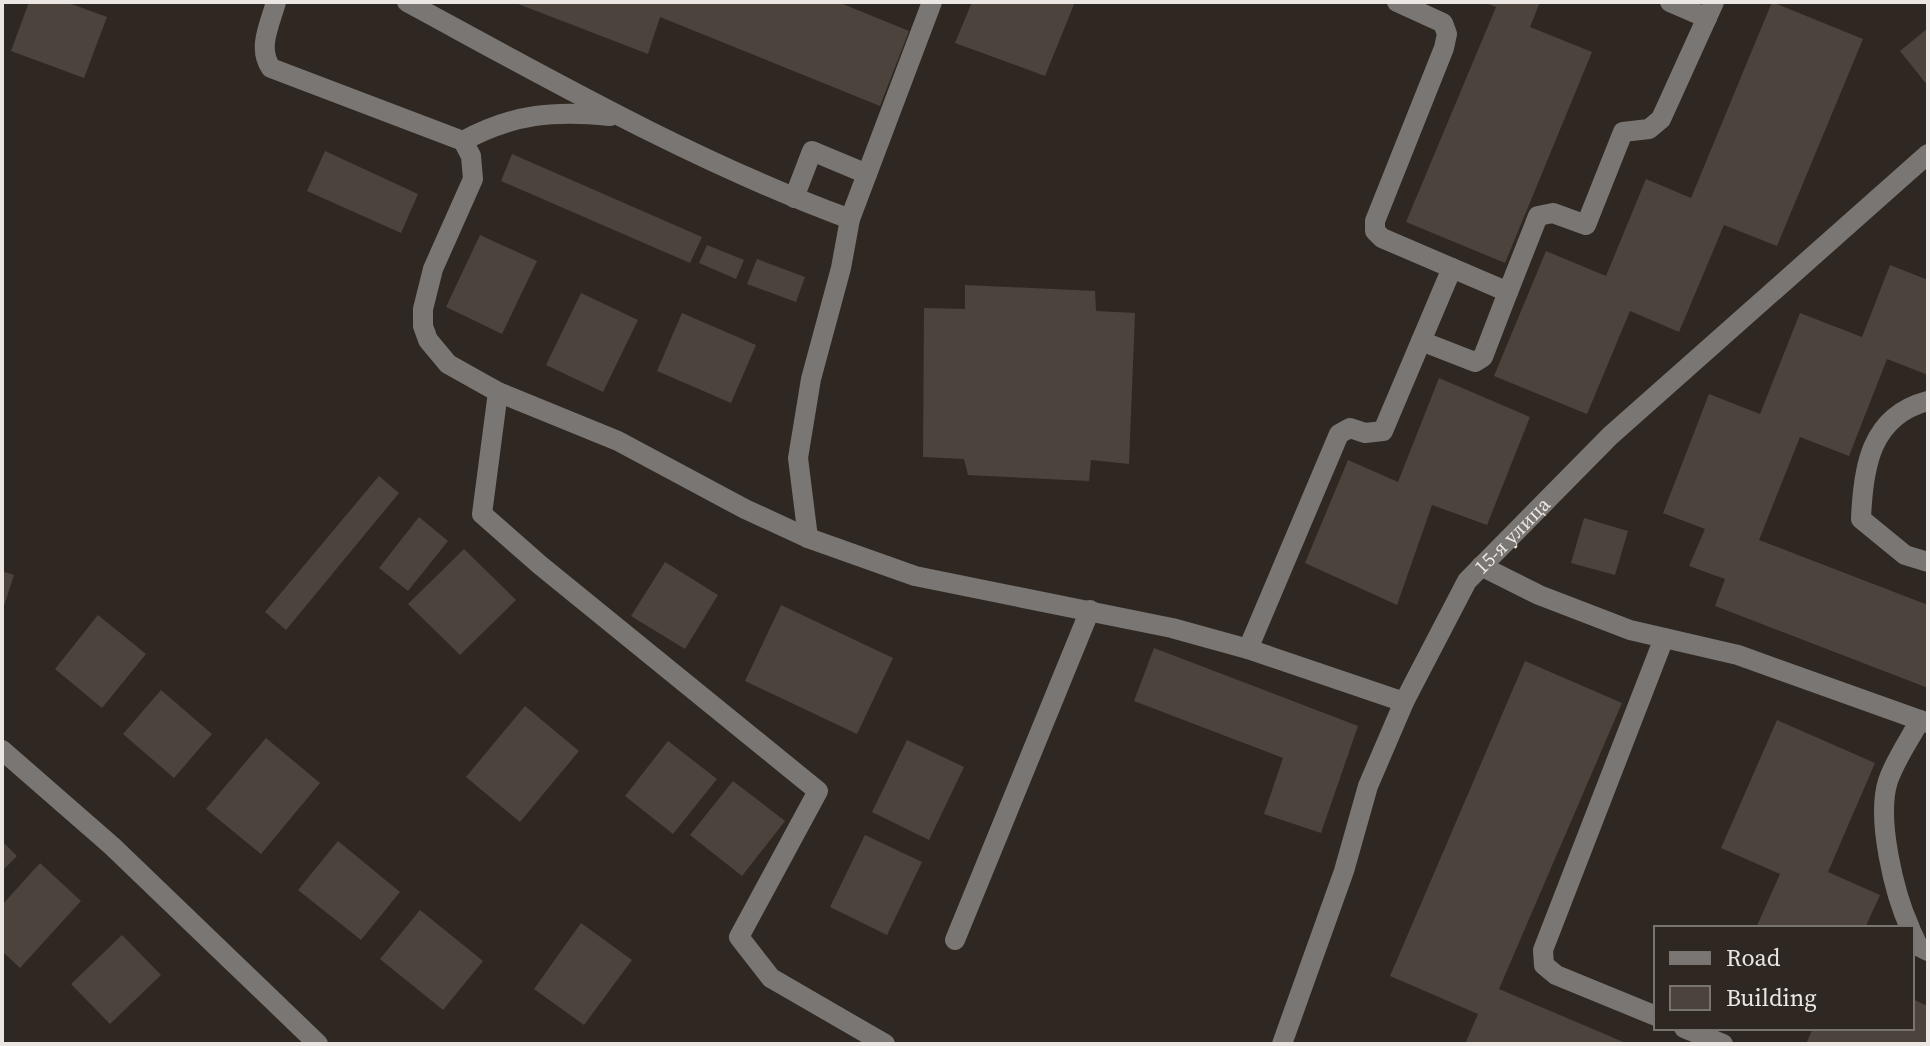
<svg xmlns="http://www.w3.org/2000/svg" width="1930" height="1046" font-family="'Source Serif 4',serif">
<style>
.building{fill:#4b433c}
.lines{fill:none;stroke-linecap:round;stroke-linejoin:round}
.minor{stroke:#7a7673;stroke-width:20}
.labels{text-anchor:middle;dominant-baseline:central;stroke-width:6;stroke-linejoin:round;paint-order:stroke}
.street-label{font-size:20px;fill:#ebe6e2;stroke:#2f2822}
</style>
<rect width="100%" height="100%" fill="#2f2822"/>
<path class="building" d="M29 2H66L107 17 84 78 11 51Z
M513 2H838L909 31 880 106 660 17 648 54Z
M972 2H1075L1045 76 955 43Z
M1483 2H1540L1530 27 1592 52 1505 263 1406 222 1496 7Z
M1772 2 1863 39 1777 246 1724 225 1679 332 1630 311 1587 414 1494 376 1546 251 1606 276 1646 179 1691 198Z
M1928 28V86L1900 51Z
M325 151 418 194 401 233 307 191Z
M512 154 702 237 690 263 501 181Z
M480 235 537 261 502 334 446 307Z
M707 245 744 260 736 279 699 263Z
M757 259 805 277 796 302 747 284Z
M1890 265 1928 280V375L1887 359 1849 456 1800 437 1759 540 1928 605V688L1715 606 1725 579 1689 566 1705 529 1663 513 1709 394 1760 414 1800 313 1862 337Z
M965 285 1095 291 1096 311 1135 313 1129 464 1091 460 1089 481 968 475 964 459 923 457 924 308 965 309Z
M581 293 638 320 603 392 546 365Z
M682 313 756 345 731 403 657 371Z
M1439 378 1530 417 1487 525 1432 505 1397 605 1305 563 1348 460 1398 482Z
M379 476 399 493 286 630 265 612Z
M419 517 448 541 408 591 379 568Z
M1584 518 1628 531 1615 575 1571 563Z
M464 549 516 600 460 655 408 604Z
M665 562 718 595 685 649 631 616Z
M2 571 14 575 3 609H2Z
M781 605 893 658 857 734 745 681Z
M98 615 146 654 102 708 55 669Z
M1154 648 1358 726 1321 833 1264 814 1283 758 1134 701Z
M1525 661 1622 703 1499 989 1628 1044H1465L1478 1014 1390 976Z
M161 690 212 734 174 778 123 734Z
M525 706 579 751 520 822 466 777Z
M1777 720 1875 763 1828 872 1880 895 1865 928H1756L1780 874 1721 848Z
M266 738 320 783 261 854 206 809Z
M907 740 964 767 929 840 872 812Z
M668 741 717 779 673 834 625 796Z
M733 781 785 821 742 876 690 835Z
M865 835 922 862 887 935 830 907Z
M2 841 17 856 2 871Z
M338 841 400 892 361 940 298 890Z
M40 863 81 901 20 968 2 951V905Z
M420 910 483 961 443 1010 380 959Z
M581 923 632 960 584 1025 534 989Z
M122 935 161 975 110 1024 71 984Z
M1912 999 1928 1006V1044H1806L1813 1028H1912Z"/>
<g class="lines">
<g class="minor">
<path d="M276 2C270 24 257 48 271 68L463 141 471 156 473 179 433 269 423 309V326L428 340 448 364 498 392 618 441 745 509 808 538 915 576 1172 628 1248 649 1404 702"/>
<path d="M407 2C551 80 695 162 850 219"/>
<path d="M1397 2 1443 23 1447 34 1444 48 1375 221V231L1382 238 1508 292 1538 216 1553 213 1586 225 1623 132 1649 129 1661 119 1714 2"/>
<path d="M1670 2 1707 18"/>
<path d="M463 141C513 114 554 110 610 116"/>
<path d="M794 198 812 151 867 174"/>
<path d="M1421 341 1475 362 1483 357 1508 292"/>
<path d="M498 392 482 514 540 565 818 791 739 937 771 978 885 1044"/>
<path d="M1928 401C1870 416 1863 468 1861 519L1905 555 1928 562"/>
<path d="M808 538 798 458 811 379 841 268 850 219 932 2"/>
<path d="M1481 566 1539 595 1630 630 1738 655 1928 723"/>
<path d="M1248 649 1339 434 1350 428 1365 433 1383 431 1452 268"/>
<path d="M2 750 112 846 318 1044"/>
<path d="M1910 928C1894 893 1876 818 1888 781 1895 760 1910 739 1920 720"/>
<path d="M1912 933 1918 946 1928 951"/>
<path d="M955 940 1090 610"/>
<path d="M1656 1016 1556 975 1544 965 1543 950 1664 638"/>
<path d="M1684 1028 1723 1044"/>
<path id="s1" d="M1282 1044 1344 871 1368 786 1404 702 1467 581 1610 436 1928 154"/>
</g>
</g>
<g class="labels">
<g class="street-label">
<text stroke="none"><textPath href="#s1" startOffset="564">15-я улица</textPath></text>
</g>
</g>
<rect width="1930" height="1046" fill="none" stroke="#ebe6e2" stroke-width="8"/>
<rect x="1654" y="926" width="260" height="104" fill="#2f2822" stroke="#7a746f" stroke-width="2"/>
<rect x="1670" y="952" width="40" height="12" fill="#7a7673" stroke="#7a746f" stroke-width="2"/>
<text x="1726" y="966" font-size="24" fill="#ebe6e2">Road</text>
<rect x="1670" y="986" width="40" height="24" fill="#4b433c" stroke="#7a746f" stroke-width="2"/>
<text x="1726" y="1006" font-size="24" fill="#ebe6e2">Building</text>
</svg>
